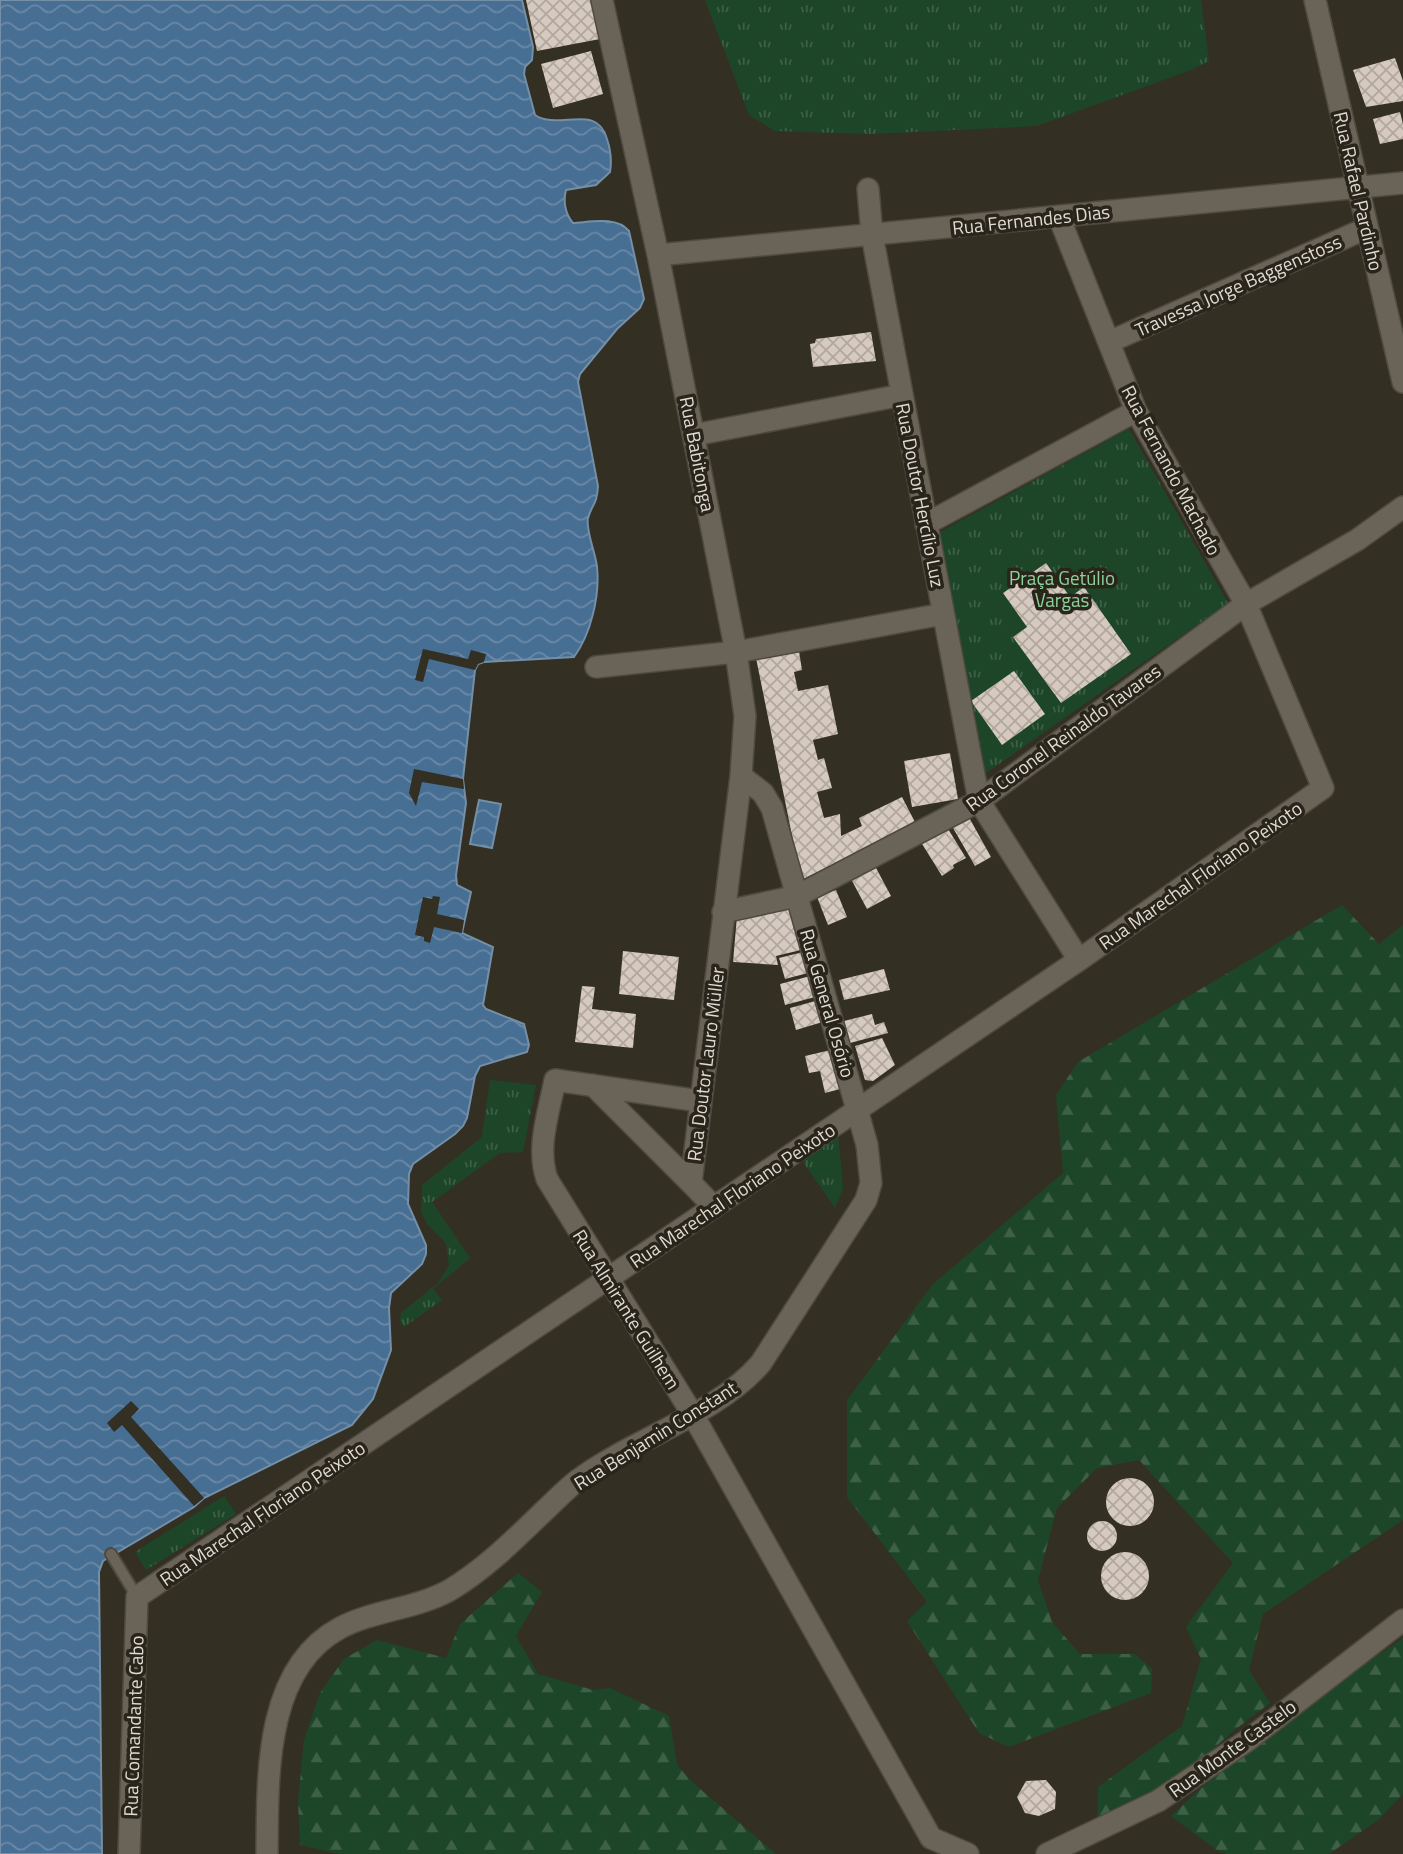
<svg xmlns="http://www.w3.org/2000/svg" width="1403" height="1854" font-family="'Titillium Web',sans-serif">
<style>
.forest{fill:url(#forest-firs)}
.park{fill:url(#park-tufts)}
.water{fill:url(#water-waves);stroke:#748fa6;stroke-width:2}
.pier{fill:#332f23}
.building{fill:url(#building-cross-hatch)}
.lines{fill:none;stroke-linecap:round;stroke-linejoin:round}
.service-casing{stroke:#4e4a40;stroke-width:14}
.minor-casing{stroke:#4e4a40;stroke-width:24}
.service{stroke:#696457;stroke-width:10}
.minor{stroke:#696457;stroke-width:21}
.labels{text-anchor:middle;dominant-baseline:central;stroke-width:7;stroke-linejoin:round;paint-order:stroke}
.street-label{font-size:19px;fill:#dedbd4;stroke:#29251a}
.park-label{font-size:19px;fill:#8cd29c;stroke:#29251a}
</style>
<defs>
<pattern id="forest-firs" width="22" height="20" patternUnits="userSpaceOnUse" patternTransform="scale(1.75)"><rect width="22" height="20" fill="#1d4629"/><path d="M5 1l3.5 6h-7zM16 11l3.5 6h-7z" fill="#3d6047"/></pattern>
<pattern id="park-tufts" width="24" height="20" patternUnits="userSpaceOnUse" patternTransform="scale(1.75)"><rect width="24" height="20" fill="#1d4629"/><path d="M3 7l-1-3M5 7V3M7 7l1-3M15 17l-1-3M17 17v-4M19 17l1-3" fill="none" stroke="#3d6047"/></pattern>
<pattern id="water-waves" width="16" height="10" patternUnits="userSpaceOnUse" patternTransform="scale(1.75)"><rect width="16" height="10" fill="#476e93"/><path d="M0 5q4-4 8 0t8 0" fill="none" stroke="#6a89a6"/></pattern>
<pattern id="building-cross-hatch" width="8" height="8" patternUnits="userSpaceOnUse" patternTransform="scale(1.75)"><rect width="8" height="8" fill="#d6c9bf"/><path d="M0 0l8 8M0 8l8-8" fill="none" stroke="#b1a79f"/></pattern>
</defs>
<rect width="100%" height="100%" fill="#332f23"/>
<path class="forest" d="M1342 905 1379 944 1403 925V1520L1263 1614 1249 1670 1270 1703 1232 1732 1167 1791 1097 1824 1098 1787 1182 1726 1201 1659 1186 1627 1233 1563 1139 1460 1097 1468 1057 1508 1038 1580 1052 1622 1080 1654H1135L1152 1669 1151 1693 1009 1747 979 1733 907 1621 927 1602 847 1497V1400L933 1284 1063 1173 1056 1095 1078 1062Z
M518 1573 542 1592 516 1636 538 1674 593 1690 610 1688 669 1716 677 1765 692 1782 776 1854H339L300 1845 298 1802 304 1740 320 1693 344 1659 377 1640 446 1658 460 1624Z
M1403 1638V1794L1378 1820 1329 1854H1227L1218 1851 1171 1816 1251 1742Z"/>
<path class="park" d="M705 0H1201L1209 61 1191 70 1037 126 872 134 775 131 749 115Z
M1129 429 1228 603 986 773 940 532Z
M490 1080 536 1085 523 1152 500 1153 432 1202 470 1258 433 1289 442 1300 404 1327 400 1321 401 1313 439 1282 449 1265 446 1243 427 1224 421 1212 422 1185 482 1137Z
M838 1133 843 1189 835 1208 801 1159Z
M224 1496 236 1514 146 1570 135 1552Z"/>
<path class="water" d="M0 0H522L533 47 532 60 525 67 524 74 535 115C558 131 597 102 607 139 611 151 612 160 610 172L596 185 566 190C563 201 565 214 573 223 591 222 616 216 629 231L644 299 640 308 617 329 580 374 578 382 598 486C597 505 592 504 588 518 585 529 596 554 597 567 600 595 591 634 574 657L484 662 478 664 475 670 463 779 466 803 456 875 457 885 471 892 462 933 493 947 483 1005 486 1009 524 1024 529 1045 527 1052 480 1066 475 1076 467 1118 463 1126 455 1134 413 1164 409 1174 408 1204 426 1245V1254L422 1264 391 1293 389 1308 391 1350 373 1399 352 1425 204 1498 194 1507 103 1561 99 1572 102 1854H0Z
M479 800 501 804 492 848 470 844Z"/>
<path class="pier" d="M423 649 468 659 471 650 486 654 484 662 478 664 475 670 429 659 423 682 415 680Z
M414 769 463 779 464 789 422 782 416 806 409 793Z
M433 896 440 897 437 914 464 920 462 933 434 927 430 943 424 941V937L415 935 423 897 432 899Z
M131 1401 139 1409 131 1417 204 1498 194 1506 122 1425 114 1432 107 1423Z"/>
<path class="building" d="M526 0H592L600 39 537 51Z
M591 51 603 94 553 108 541 64Z
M1395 58 1403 81V101L1366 107 1353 70Z
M1400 112 1403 124V139L1380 144 1373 119Z
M871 332 876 361 813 367 810 344 815 343 816 339Z
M1046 563 1070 597 1084 587 1131 654 1061 703 1013 637 1027 627 1003 593Z
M798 645 802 670 794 672 798 691 828 685 838 734 813 740 818 760 824 758 832 788 817 792 824 818 840 814 841 836 862 826 859 818 902 797 916 824 801 880 755 653Z
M1014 671 1045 714 1002 745 971 701Z
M950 753 958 799 912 807 904 761Z
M966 812 991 857 975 866 949 821Z
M945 824 966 858 953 865 954 868 942 876 919 839Z
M875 866 891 896 867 909 851 879Z
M836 890 847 917 828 925 817 897Z
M792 902 805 949 776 956 778 965 733 962 737 916Z
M623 951 679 957 674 1000 619 994Z
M807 951 812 972 785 979 779 958Z
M884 969 890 990 844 1000 839 980Z
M814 975 819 996 785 1005 780 984Z
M582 986 595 987 592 1009 636 1014 633 1048 575 1042Z
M819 1000 826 1021 796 1030 790 1008Z
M872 1014 875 1025 884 1022 888 1033 850 1043 844 1021Z
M882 1038 895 1065 873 1081 865 1080 855 1046Z
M835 1049 844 1088 825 1093 820 1071 809 1073 805 1056Z
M1106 1502a24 24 0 1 1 48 0a24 24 0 1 1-48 0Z
M1087 1536a15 15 0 1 1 30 0a15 15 0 1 1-30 0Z
M1101 1576a24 24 0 1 1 48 0a24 24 0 1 1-48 0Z
M1046 1780 1056 1792 1055 1809 1039 1816 1025 1813 1017 1797 1026 1781Z"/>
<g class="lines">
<defs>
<path id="service" d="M111 1554 137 1597"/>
<path id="minor" d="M602 0 658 255 736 652 745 716 741 776 691 1183 714 1207
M1315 0 1403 382
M868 189 872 235 979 801 1079 960
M658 255 1403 183
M1109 342 1367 228
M694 435 902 395
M926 524 1136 411
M596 667 736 652 943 614
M723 912 797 896 979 801 1246 604 1357 540 1403 507
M593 1085 691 1183
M700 1101 555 1080C549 1112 536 1147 547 1179L693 1415 931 1838
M931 1838 968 1854
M129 1854 137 1597 1079 960 1323 788 1246 604 1136 411 1059 217
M267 1854C268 1780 263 1669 340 1628 374 1610 416 1609 450 1590 485 1569 514 1540 543 1512 555 1501 566 1489 578 1480 633 1439 718 1414 761 1363L866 1200 871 1183 867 1145 772 808 763 793 741 776
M1047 1854 1158 1801 1248 1740 1403 1620"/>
</defs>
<use href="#service" class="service-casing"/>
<use href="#minor" class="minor-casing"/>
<use href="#service" class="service"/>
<use href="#minor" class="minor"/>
</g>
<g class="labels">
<g class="street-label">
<text transform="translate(1359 191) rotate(77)">Rua Rafael Pardinho</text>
<text transform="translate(1031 219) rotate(-6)">Rua Fernandes Dias</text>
<text transform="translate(1238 285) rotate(-24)">Travessa Jorge Baggenstoss</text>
<text transform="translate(698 454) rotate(79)">Rua Babitonga</text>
<text transform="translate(1172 470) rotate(62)">Rua Fernando Machado</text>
<text transform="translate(921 495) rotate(79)">Rua Doutor Hercílio Luz</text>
<text transform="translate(1063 737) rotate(-36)">Rua Coronel Reinaldo Tavares</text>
<text transform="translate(1200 875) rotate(-35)">Rua Marechal Floriano Peixoto</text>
<text transform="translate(828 1003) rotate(74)">Rua General Osório</text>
<text transform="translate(705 1064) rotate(-83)">Rua Doutor Lauro Müller</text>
<text transform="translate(732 1195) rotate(-34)">Rua Marechal Floriano Peixoto</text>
<text transform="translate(627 1309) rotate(58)">Rua Almirante Guilhem</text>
<text transform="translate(655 1435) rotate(-32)">Rua Benjamin Constant</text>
<text transform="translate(262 1513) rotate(-34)">Rua Marechal Floriano Peixoto</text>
<text transform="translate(133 1726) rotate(-88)">Rua Comandante Cabo</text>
<text transform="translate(1232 1748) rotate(-36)">Rua Monte Castelo</text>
</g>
<g class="park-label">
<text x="1062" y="577">Praça Getúlio<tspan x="1062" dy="22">Vargas</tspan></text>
</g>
</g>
</svg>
